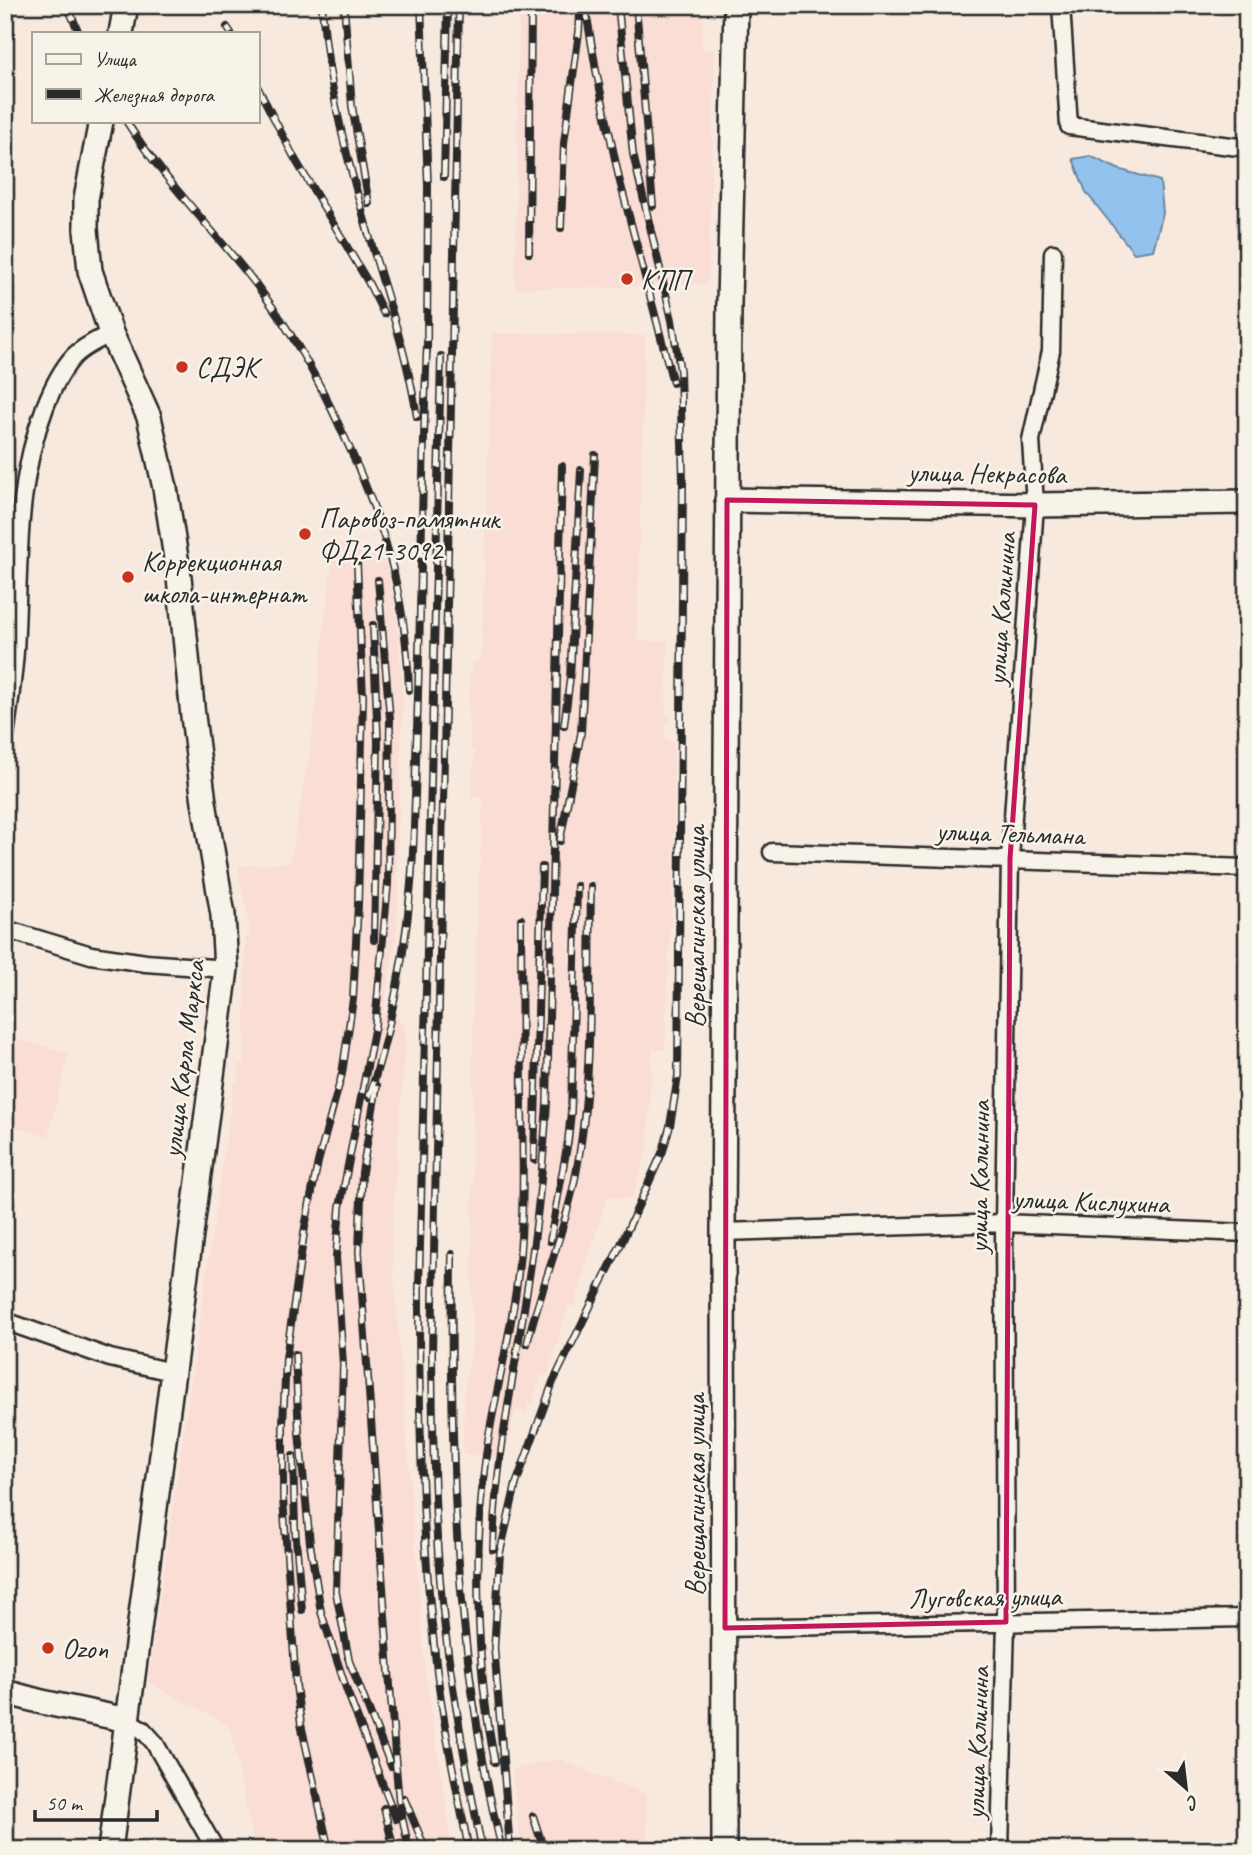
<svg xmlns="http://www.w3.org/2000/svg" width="1252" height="1855" font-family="Caveat,sans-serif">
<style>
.built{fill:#faddd4}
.water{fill:#94c2ee;stroke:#6a86a0;stroke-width:2}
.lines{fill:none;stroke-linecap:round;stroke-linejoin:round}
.street-casing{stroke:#2b2b2b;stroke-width:21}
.secondary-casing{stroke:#2b2b2b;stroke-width:28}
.street{stroke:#f7f3e8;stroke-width:16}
.secondary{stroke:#f7f3e8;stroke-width:23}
.rail-casing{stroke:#2b2b2b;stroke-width:8}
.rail{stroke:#f7f3e8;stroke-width:5;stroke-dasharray:16;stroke-linecap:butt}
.marked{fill:none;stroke:#c2185b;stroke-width:5;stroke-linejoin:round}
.poi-dot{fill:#c8321e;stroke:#f7f3e8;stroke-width:2.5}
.labels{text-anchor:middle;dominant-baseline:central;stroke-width:5;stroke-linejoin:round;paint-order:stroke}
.poi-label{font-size:28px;fill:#2b2b2b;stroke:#f7f3e8;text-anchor:start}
.street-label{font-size:28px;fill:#2b2b2b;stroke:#f7f3e8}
</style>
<rect width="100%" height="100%" fill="#f8e9df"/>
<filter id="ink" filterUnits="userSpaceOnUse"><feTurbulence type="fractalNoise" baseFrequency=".0143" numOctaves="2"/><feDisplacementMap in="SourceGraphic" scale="14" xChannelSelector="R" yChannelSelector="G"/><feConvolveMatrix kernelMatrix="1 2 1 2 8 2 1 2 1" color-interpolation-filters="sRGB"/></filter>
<g filter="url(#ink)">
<path class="built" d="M519 5H694V14H703L702 49 715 50 708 284 638 285 618 288H515Z
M492 333 645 335 637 641H668L666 715 670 716 669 722H666L665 741 674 742V851L665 1050H652L648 1146 632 1199 607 1197 574 1307 568 1305 548 1376 541 1374 532 1404 529 1403 526 1413 515 1410 505 1459 463 1454 464 1393 472 1344 473 1004 483 798 471 797 475 750 471 749 468 713 471 663 481 660Z
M334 543 358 544 364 552 382 559 387 568 395 603 399 638 403 705 397 865 399 888 396 941 383 1013 398 1018 406 1032 391 1240 426 1679 447 1811 451 1850H255L231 1732 226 1724 148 1682 234 1082 239 1081V1064H245V938L251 937 238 866 290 863 311 744Z
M5 1036 69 1053 48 1137 5 1124Z
M558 1759 646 1794 648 1850H521L512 1769Z"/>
<path class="water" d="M1090 156 1118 169 1160 181 1163 213 1153 250 1134 253 1086 192 1073 159Z"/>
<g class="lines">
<defs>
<path id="street" d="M1061 5 1069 126 1247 148
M5 736C9 708 13 679 15 651 20 565 14 489 45 407 52 389 61 370 74 356 84 346 98 340 111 333
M772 852 1247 868
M5 929 91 955 146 963 226 969
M723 1232 1004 1223 1247 1233
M5 1321 110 1358 172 1372
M725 1628 1247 1618
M127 1720 143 1730 154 1742 214 1847 201 1850
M1000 1850 1006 1622 1004 1223 1010 859 1035 505 1031 440 1051 351 1053 253"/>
<path id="secondary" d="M121 33 126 5
M101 121 86 199V229L90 271 111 333 149 417 165 488 179 577 193 716 204 802 223 915 226 969 110 1850
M727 500 1035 505 1247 502
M5 1692 42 1702 127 1720
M724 1850 723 1232 729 303 736 5"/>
</defs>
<use href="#street" class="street-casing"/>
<use href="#secondary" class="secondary-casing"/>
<use href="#street" class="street"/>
<use href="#secondary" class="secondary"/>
<defs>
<path id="rail" d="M67 5 79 33
M322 5C328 92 351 174 375 256 391 309 409 363 417 417
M344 5 352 106 369 204
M421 5 428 186 427 352
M459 5 432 1353C433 1445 434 1538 445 1629 454 1703 468 1777 482 1850
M585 5 596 70 619 178 673 383
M636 5 653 206
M227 27 231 33
M257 86 295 159 368 282 384 314
M126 121C164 181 215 231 258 287 290 329 317 377 339 425 381 514 406 589 409 690
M444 177 448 5
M561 228 564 143 579 32 580 12
M529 253 531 5
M441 356 419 1288C419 1408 421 1526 434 1645 441 1714 455 1782 469 1850
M373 625 378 742 374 940
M564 726 570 678 581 470
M560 841 581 733 595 455
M377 1086 362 1172 359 1252 395 1755 399 1802 409 1850
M369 1097C391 1028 405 956 411 884 415 833 415 781 417 730 421 601 422 472 427 343
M534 1160 542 867
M550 1241 568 1141 571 1112 577 886
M452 1254C450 1454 454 1655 502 1850
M527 1344C540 1290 562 1239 574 1184 594 1087 589 985 591 886
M295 1354 299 1432 310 1543 321 1612 347 1691 396 1819
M293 1456 295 1527 302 1610
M493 1549C495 1462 514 1376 527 1290 537 1228 543 1166 547 1103L562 466
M494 1644 510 1850
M494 1652 500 1553 516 1484 553 1382 621 1244 663 1151 670 1126 678 1076 683 480 680 371 672 320 633 154 618 5
M348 1658 391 1766
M350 1665 336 1592 343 1365 336 1257 340 1207 375 1025 388 884 390 719 378 580
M495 1762C475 1665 473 1538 488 1441 497 1385 512 1330 518 1274 524 1219 523 1165 522 1110 522 1046 521 983 521 919
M404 1798 426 1850
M384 1808 394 1850
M533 1816 544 1850
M329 1850 301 1724 296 1685 283 1498V1424L286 1358 305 1227 318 1162 342 1074 353 999 358 904 363 698 357 563"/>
</defs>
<use href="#rail" class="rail-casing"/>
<use href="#rail" class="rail"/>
</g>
</g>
<path class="marked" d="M727 500 1035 505 1010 859 1006 1622 725 1628Z"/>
<g class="poi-dot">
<circle cx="627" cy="279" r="7"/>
<circle cx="182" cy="367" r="7"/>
<circle cx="305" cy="534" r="7"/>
<circle cx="128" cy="577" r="7"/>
<circle cx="48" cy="1648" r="7"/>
</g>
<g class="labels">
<g class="poi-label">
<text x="641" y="279">КПП</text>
<text x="196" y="367">СДЭК</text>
<text x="319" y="518">Паровоз-памятник<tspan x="319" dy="32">ФД21-3092</tspan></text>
<text x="142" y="561">Коррекционная<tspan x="142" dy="32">школа-интернат</tspan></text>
<text x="62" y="1648">Ozon</text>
</g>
<g class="street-label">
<text transform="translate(987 473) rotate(1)">улица Некрасова</text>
<text transform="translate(1001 609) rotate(-86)">улица Калинина</text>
<text transform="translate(1010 833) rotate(2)">улица Тельмана</text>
<text transform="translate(695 927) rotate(-90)">Верещагинская улица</text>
<text transform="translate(183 1059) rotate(-83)">улица Карла Маркса</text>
<text transform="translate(979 1177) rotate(-89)">улица Калинина</text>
<text transform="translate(1091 1201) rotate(2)">улица Кислухина</text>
<text transform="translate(695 1495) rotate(-90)">Верещагинская улица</text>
<text transform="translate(985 1597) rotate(-1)">Луговская улица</text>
<text transform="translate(977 1743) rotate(-88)">улица Калинина</text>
</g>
</g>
<rect width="1252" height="1855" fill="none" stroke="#f7f3e8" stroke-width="28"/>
<rect x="14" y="14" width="1224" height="1827" fill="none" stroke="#2b2b2b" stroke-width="2.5" filter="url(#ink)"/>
<rect x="32" y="32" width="228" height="91" fill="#f7f3e8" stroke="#a5a39c" stroke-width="2"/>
<rect x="46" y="54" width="35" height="10" fill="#f7f3e8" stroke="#a5a39c" stroke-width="2"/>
<text x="94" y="66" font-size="21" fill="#2b2b2b">Улица</text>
<rect x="46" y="89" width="35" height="10" fill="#2b2b2b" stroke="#a5a39c" stroke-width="2"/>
<text x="94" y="102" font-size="21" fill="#2b2b2b">Железная дорога</text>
<g transform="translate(1186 1788) rotate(152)" stroke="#f7f3e8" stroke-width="5" paint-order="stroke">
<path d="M0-5L12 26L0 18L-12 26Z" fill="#2b2b2b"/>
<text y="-10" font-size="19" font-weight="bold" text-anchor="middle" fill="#2b2b2b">С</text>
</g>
<path d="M35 1810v10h122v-10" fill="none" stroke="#2b2b2b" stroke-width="3.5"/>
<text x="46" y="1810" font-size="21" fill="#2b2b2b" stroke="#f7f3e8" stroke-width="5" paint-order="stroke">50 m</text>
</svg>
